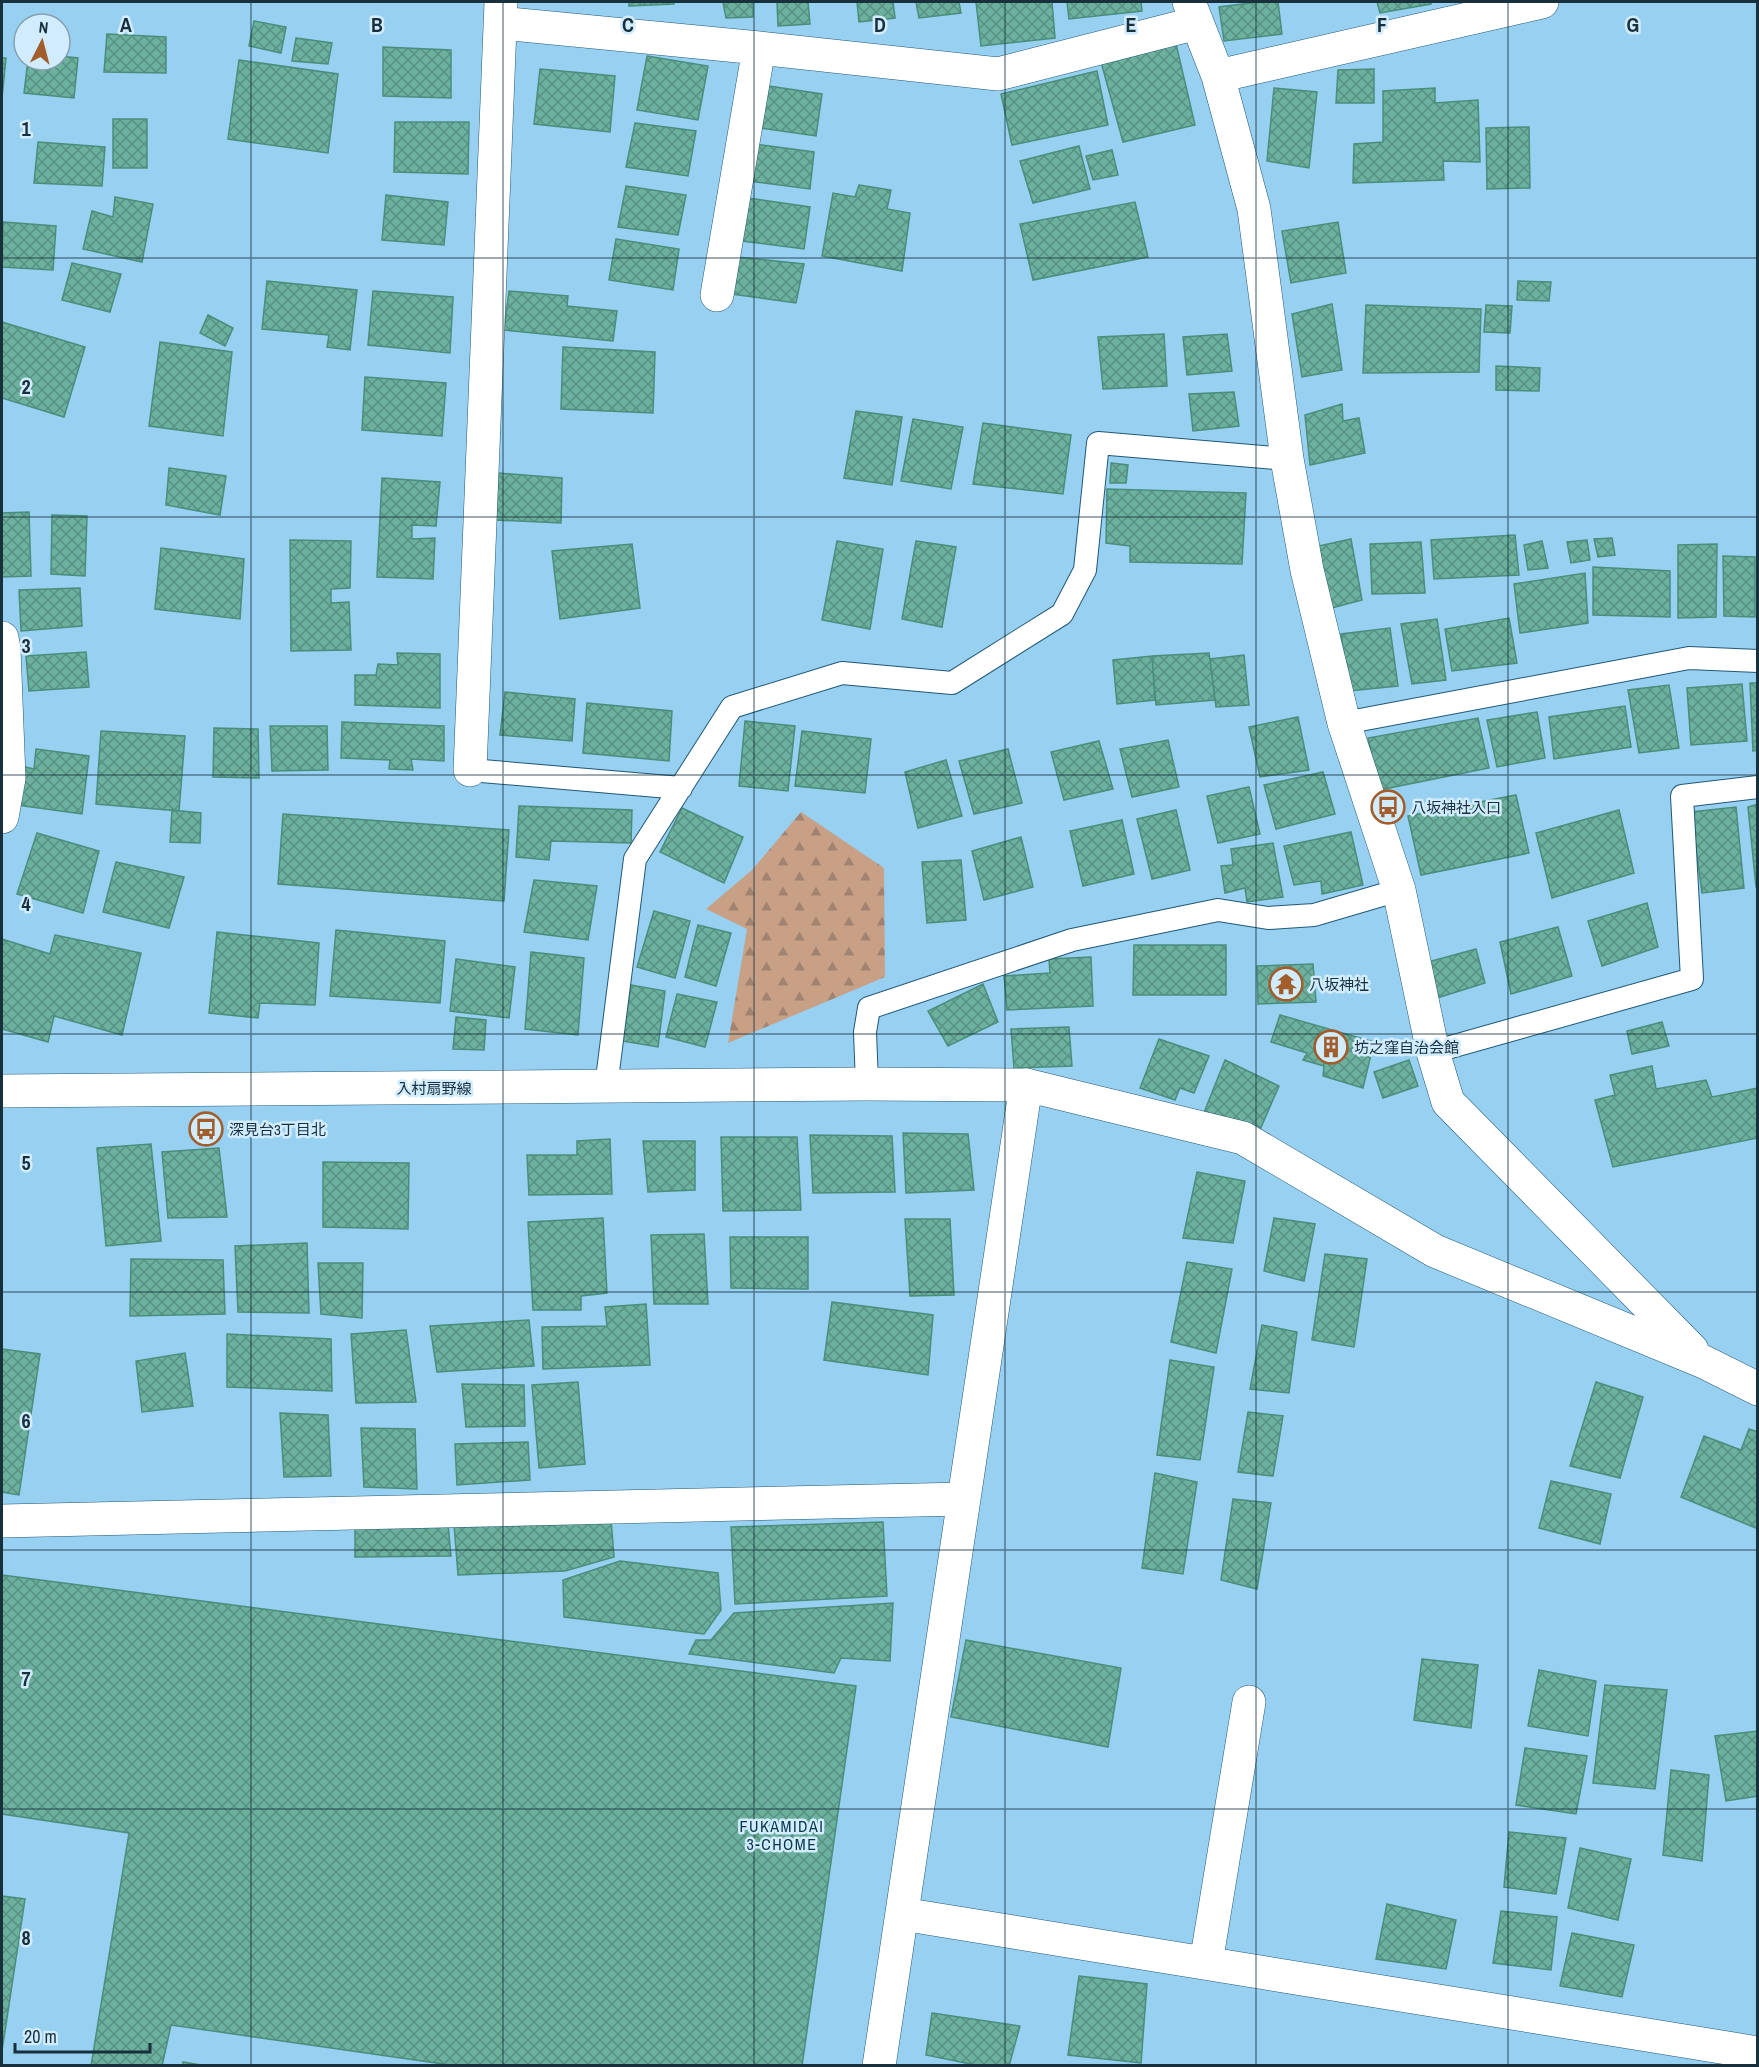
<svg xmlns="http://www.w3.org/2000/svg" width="1759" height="2067" font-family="'Archivo Narrow','Noto Sans JP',sans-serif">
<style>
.forest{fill:url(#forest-firs)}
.building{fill:url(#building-cross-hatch);stroke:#498e7c;stroke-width:1.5}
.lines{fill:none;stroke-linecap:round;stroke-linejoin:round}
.service-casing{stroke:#205976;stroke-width:24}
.minor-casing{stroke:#205976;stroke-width:34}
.tertiary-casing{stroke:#205976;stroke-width:34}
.service{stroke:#fff;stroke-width:22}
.minor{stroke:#fff;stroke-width:33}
.tertiary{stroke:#fff;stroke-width:33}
.grid{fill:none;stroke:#182f3c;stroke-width:1.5;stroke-opacity:0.55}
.labels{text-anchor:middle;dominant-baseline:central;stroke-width:5;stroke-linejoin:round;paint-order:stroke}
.poi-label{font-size:15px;fill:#182f3c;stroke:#d0ecfe;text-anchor:start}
.street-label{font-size:15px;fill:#182f3c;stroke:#d0ecfe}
.neighbourhood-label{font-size:16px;letter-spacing:1.5px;fill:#07354a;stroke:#d0ecfe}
.grid-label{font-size:20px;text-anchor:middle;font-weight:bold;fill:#182f3c;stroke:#d0ecfe;stroke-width:5;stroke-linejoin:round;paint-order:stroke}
</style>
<defs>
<pattern id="forest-firs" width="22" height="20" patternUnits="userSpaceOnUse" patternTransform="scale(1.5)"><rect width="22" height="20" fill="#c7a086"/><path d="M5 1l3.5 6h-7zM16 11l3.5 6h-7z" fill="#a1836f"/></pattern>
<pattern id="building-cross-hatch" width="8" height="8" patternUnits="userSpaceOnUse" patternTransform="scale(1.5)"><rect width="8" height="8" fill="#6cb19e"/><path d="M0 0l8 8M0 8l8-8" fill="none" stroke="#589082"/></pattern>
</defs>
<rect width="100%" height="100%" fill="#97d0f1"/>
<path class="forest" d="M801 812 884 868 885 977 728 1043 747 929 706 909 752 870Z"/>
<path class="building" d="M629 2H674V4L629 6Z
M723 2H753V17L726 18Z
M777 2H808L810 24 778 26Z
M857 2H893L895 18 859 22Z
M916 2H959L961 13 919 18Z
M976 2H1052L1055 38 981 46Z
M1067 2H1141L1142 11 1069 19Z
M1259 2H1278L1282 34 1224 41 1219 7Z
M1377 2H1431V4L1380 13Z
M254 21 286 27 281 53 249 46Z
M107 34 166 37V73L104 72Z
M296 38 332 43 328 64 292 61Z
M1176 44 1195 125 1123 142 1101 62Z
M383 47 451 50V98L383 96Z
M60 56 78 58 74 98 24 93 28 60H60Z
M647 56 708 66 698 120 637 110Z
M2 58H6L2 98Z
M239 60 338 74 328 153 228 139Z
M540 69 615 76 610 132 534 124Z
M1374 69V103H1336L1338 70Z
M1097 71 1108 125 1012 145 1001 94Z
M762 85 822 94 816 136 753 127Z
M1274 88 1317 92 1309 168 1267 161Z
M1435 88V103L1478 100 1480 162 1443 161 1444 180 1353 183 1354 144 1383 142V91Z
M113 119H147V168H113Z
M395 122H469L468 174 394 172Z
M635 123 696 131 688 176 626 167Z
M1529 127 1530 188 1487 189 1486 128Z
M38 142 105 147 102 186 34 183Z
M754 144 814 152 810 189 749 181Z
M1079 146 1090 189 1033 203 1020 161Z
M1112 150 1118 175 1093 180 1086 156Z
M859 185 891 190 887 209 910 213 902 271 822 256 833 193 855 197Z
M626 186 686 195 678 235 618 227Z
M386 195 448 202 444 245 382 240Z
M115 197 153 204 142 262 83 249 92 211 113 217Z
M748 198 810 207 804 249 742 241Z
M1135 202 1148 257 1033 280 1020 224Z
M3 222 56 226 53 270 2 267Z
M1338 222 1346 273 1291 283 1282 231Z
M616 239 679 249 673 290 609 280Z
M737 257 804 264 796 303 732 294Z
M72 263 121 274 110 312 62 300Z
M267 281 357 290 350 350 327 347 329 335 262 329Z
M1518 281 1551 282 1549 301 1517 300Z
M373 291 453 297 450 353 368 345Z
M509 291 568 296 567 306 617 311 613 341 504 330Z
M1332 304 1342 370 1302 377 1292 314Z
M1366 305 1481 309 1479 372 1363 373Z
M1486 305 1512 306 1510 333 1484 332Z
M208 315 233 328 225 346 200 333Z
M2 322 85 347 64 417 2 398Z
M1164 334 1167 386 1103 389 1098 337Z
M1227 334 1232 371 1187 375 1183 337Z
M160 342 232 352 223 436 149 426Z
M563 347 655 352 653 413 561 409Z
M1496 366 1540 368 1539 391 1496 390Z
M365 377 446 383 442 436 362 430Z
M1234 392 1239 426 1193 431 1189 394Z
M1342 404 1343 421 1359 418 1365 453 1310 465 1305 415Z
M856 411 902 417 892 485 844 478Z
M913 419 963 427 951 489 901 481Z
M983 423 1071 435 1063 494 973 484Z
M1111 463 1128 465 1126 483H1110Z
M169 468 226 476 220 515 166 505Z
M498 473 562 478 561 523 495 520Z
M382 478 440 482 436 526 412 525V539L435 538 433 579 377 577Z
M1107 489 1246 493 1242 564 1130 562V546L1106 543Z
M29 512 31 576 2 577V513Z
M52 515 87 516 85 576 51 574Z
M1515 535 1519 575 1434 579 1431 540Z
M1612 538 1615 555 1598 557 1594 539Z
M1351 539 1362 600 1324 610 1314 547Z
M290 540 351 541 350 588 331 589V603L349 602 351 650 291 651Z
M1587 540 1590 560 1571 563 1567 542Z
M837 541 883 549 870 629 822 620Z
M916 541 956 547 942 627 902 619Z
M1542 541 1548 568 1528 570 1524 545Z
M1421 542 1425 593 1372 594 1370 544Z
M632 544 640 608 560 619 552 551Z
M1717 544 1716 617 1678 618V545Z
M161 548 244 559 240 619 155 609Z
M1723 556 1755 557V617L1724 616Z
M1593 567 1670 571V617L1593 615Z
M1585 573 1588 623 1520 633 1514 584Z
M80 588 82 626 21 631 19 590Z
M1509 618 1517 663 1452 671 1445 629Z
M1437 619 1446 680 1412 684 1401 624Z
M1390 628 1398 686 1349 691 1341 634Z
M86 652 89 687 29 691 26 656Z
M397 653 440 654V708L355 705V675H376L378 664 398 665Z
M1209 653 1215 700 1156 705 1152 656Z
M1244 655 1249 705 1216 707 1210 659Z
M1152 656 1155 700 1117 704 1113 660Z
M1750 683H1758V750L1753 751Z
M1742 684 1747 741 1691 745 1687 688Z
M1669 685 1679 748 1639 753 1628 690Z
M505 692 575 699 572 741 500 735Z
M587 703 672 711 669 761 583 753Z
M1625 706 1631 747 1554 759 1549 717Z
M1537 712 1545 758 1497 767 1487 720Z
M1298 717 1309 770 1260 777 1249 727Z
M1478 718 1489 768 1379 790 1368 738Z
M745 721 795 726 788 791 739 786Z
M342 722 444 726V761L411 759 413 770 389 769 390 760 341 758Z
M270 726H327L328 770 272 771Z
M214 728 258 729 259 778 213 777Z
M101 731 185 736 179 811 96 804Z
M802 731 871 739 865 793 795 786Z
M1168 740 1179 787 1132 797 1120 749Z
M1099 741 1113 789 1064 800 1051 752Z
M36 749 89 756 82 814 10 804 16 765 34 769Z
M1008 749 1022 803 974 814 959 761Z
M946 760 962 816 918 828 905 772Z
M1323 772 1335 814 1276 829 1264 785Z
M1249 787 1260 834 1218 843 1207 796Z
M1516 795 1529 853 1421 875 1408 816Z
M1758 804V887H1756L1748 807Z
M519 806 632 810 631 843 551 841 549 860 516 857Z
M1736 807 1744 888 1702 893 1691 812Z
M682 808 743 837 724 883 660 852Z
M172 810 201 813 200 843 170 842Z
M1176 810 1190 870 1152 879 1137 819Z
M1619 810 1634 873 1552 898 1536 833Z
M283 814 509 830 504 901 278 884Z
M1122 820 1134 874 1083 886 1070 831Z
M1351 832 1363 885 1322 894 1321 881 1294 885 1284 846Z
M37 833 99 851 83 913 17 894Z
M1021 837 1033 887 984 900 972 851Z
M1273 843 1283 897 1247 902 1245 888 1225 893 1221 866 1233 865 1231 849Z
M961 860 966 920 927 923 922 862Z
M116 862 184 877 169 928 103 912Z
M534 880 597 886 588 940 524 932Z
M1647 903 1658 947 1602 966 1588 921Z
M654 911 690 921 675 978 637 967Z
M698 925 731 933 716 986 685 977Z
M1558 927 1572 976 1511 994 1500 942Z
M336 930 445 941 440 1003 330 996Z
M217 932 319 943 315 1005 260 1003 258 1018 209 1013Z
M55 935 141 953 122 1035 54 1016 48 1042 2 1029V939L50 954Z
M1134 945H1226V995H1133Z
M1476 949 1485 983 1437 998 1428 962Z
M531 952 584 958 578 1035 525 1029Z
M1091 957 1093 1006 1007 1010 1004 976 1050 973 1049 959Z
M456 959 515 967 509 1018 450 1011Z
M1313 964 1316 1002 1258 1004 1257 966Z
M983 984 998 1022 948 1046 928 1011Z
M631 985 665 991 658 1047 622 1041Z
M677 994 717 1002 705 1047 666 1037Z
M1280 1015 1374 1042 1363 1088 1323 1076 1324 1066 1303 1060 1307 1053 1271 1042Z
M456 1017 486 1020 484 1050 453 1049Z
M1662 1022 1669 1046 1632 1054 1627 1031Z
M1069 1027 1072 1066 1014 1068 1011 1029Z
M1159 1039 1209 1056 1194 1093 1180 1088 1175 1100 1140 1088Z
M1225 1060 1279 1086 1259 1132 1203 1115Z
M1409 1060 1418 1086 1383 1098 1374 1072Z
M1652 1066 1656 1089 1706 1080 1712 1097 1758 1088V1138L1613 1167 1595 1100 1615 1095 1610 1075Z
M903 1133 968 1134 974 1190 906 1193Z
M810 1135 892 1136 895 1192 813 1193Z
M721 1137H797L801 1210 723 1211Z
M610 1139 612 1194 529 1195 527 1155H577V1141Z
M643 1141H695V1190L648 1192Z
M151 1144 161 1241 106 1246 97 1148Z
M219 1148 227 1217 168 1218 162 1152Z
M323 1162 409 1163 408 1229 323 1227Z
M1197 1172 1245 1181 1233 1243 1183 1238Z
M603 1218 607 1293 581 1296V1310H533L528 1222Z
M1274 1218 1315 1224 1304 1281 1264 1271Z
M905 1219H950L954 1295 910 1296Z
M704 1234 708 1304H654L651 1235Z
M730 1237H808V1289L731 1288Z
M307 1243 309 1313 238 1312 235 1246Z
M1325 1254 1367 1259 1354 1347 1312 1340Z
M131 1259 223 1260 225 1314 130 1316Z
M1187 1262 1232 1269 1216 1353 1171 1342Z
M318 1263H363L362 1318 321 1314Z
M832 1302 933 1315 928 1375 824 1360Z
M646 1304 650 1365 543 1369 542 1327 607 1326 605 1307Z
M529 1320 534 1366 437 1372 430 1326Z
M1262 1325 1297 1332 1289 1393 1250 1389Z
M406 1330 416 1402 356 1403 351 1334Z
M227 1334 331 1339 332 1391 227 1387Z
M2 1349 40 1354 19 1495 2 1492Z
M185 1353 193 1406 142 1412 136 1361Z
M1170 1360 1214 1367 1200 1460 1157 1455Z
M578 1382 585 1464 539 1468 532 1385Z
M1596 1382 1643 1397 1620 1478 1570 1466Z
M462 1384 524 1385 525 1426 466 1427Z
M1248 1412 1283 1416 1273 1476 1238 1472Z
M280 1413 328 1415 331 1476 284 1477Z
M361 1428 415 1429 417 1489 364 1487Z
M1749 1429 1758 1432V1529L1681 1497 1704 1436 1741 1450Z
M528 1442 530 1480 457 1485 455 1444Z
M1155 1473 1197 1482 1183 1574 1142 1568Z
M1551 1481 1611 1494 1600 1544 1539 1528Z
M1233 1499 1271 1503 1257 1589 1221 1580Z
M611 1519 614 1557 565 1571 458 1575 454 1524Z
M883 1522 887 1596 735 1604 731 1527Z
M448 1524 451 1556 355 1557V1525Z
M620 1561 718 1573 721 1610 704 1634 564 1617 563 1580Z
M2 1575 856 1686 802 2066H457L171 2025 162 2066H91L129 1833 2 1814Z
M893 1603 890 1661 841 1658 834 1673 689 1654 696 1640H711L734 1613Z
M966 1640 1121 1668 1108 1747 951 1717Z
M1422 1659 1478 1665 1471 1728 1414 1720Z
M1539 1670 1596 1681 1588 1736 1528 1726Z
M1605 1685 1667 1690 1655 1789 1593 1783Z
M1758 1731V1796L1726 1801 1715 1736Z
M1525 1748 1587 1756 1576 1814 1516 1805Z
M1671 1770 1709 1775 1702 1861 1663 1855Z
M1509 1832 1566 1838 1556 1894 1504 1887Z
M1580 1848 1631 1859 1618 1920 1568 1908Z
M2 1896 25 1899 2 2051Z
M1387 1904 1456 1920 1446 1969 1376 1959Z
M1501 1911 1557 1917 1551 1970 1493 1963Z
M1572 1933 1634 1945 1622 1997 1560 1986Z
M1079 1976 1147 1984 1141 2063 1068 2055Z
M932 2013 1020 2026 1009 2066H980L926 2055Z
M183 2062 207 2066H183Z"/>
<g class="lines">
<defs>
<path id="service" d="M1344 723 1689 658 1758 661
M470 770 681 788
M1433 1052 1692 979 1682 796 1758 787
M867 1084 865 1032 869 1008 1072 940 1218 910 1268 918 1314 915 1399 890
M606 1087 635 859 732 707 842 673 952 683 1062 614 1085 570 1098 443 1287 459"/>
<path id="minor" d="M1189 2 1218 76 1254 209 1287 459 1307 570 1344 723 1399 890 1433 1052 1448 1102 1692 1350
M500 23 759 48 998 74 1197 23
M1218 76 1542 2
M717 295 759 48
M2 638 4 649 9 778 2 817
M470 770 501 2
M2 1521 964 1499
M902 1914 1758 2053
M1206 1963 1249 1702
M879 2066 1026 1085 1243 1138 1435 1251 1704 1362 1758 1389"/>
<path id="tertiary" d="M2 1091 867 1084 1026 1085"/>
</defs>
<use href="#service" class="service-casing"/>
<use href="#minor" class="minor-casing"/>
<use href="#tertiary" class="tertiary-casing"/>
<use href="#service" class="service"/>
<use href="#minor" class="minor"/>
<use href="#tertiary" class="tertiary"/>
</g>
<path class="grid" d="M251 2V2066M503 2V2066M754 2V2066M1005 2V2066M1256 2V2066M1508 2V2066M2 258H1758M2 517H1758M2 775H1758M2 1034H1758M2 1292H1758M2 1550H1758M2 1809H1758"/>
<defs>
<symbol id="bus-ring" viewBox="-11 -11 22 22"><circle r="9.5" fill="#d0ecfe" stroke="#a15e2c" stroke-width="1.5"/><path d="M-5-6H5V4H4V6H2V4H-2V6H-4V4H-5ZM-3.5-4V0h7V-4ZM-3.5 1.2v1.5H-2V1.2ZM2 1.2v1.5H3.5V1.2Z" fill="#a15e2c"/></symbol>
<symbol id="temple-ring" viewBox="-11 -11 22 22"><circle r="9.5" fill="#d0ecfe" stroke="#a15e2c" stroke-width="1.5"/><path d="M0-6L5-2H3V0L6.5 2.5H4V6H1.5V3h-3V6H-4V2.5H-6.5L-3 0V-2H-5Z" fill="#a15e2c"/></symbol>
<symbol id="building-ring" viewBox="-11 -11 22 22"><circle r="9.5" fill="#d0ecfe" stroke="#a15e2c" stroke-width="1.5"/><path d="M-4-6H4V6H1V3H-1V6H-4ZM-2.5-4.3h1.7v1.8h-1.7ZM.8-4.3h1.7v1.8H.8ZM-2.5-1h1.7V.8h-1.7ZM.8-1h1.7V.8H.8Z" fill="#a15e2c"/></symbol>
</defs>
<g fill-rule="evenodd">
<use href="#bus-ring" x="1369" y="788" width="38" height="38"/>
<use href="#temple-ring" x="1267" y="965" width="38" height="38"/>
<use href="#building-ring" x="1312" y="1028" width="38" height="38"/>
<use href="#bus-ring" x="187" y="1110" width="38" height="38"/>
</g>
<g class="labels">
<g class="poi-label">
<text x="1411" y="807">八坂神社入口</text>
<text x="1309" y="984">八坂神社</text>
<text x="1354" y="1047">坊之窪自治会館</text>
<text x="229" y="1129">深見台3丁目北</text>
</g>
<g class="street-label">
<text x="434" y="1088">入村扇野線</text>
</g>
<g class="neighbourhood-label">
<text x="782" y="1826">FUKAMIDAI<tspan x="782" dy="18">3-CHOME</tspan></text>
</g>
</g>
<g class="grid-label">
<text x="126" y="32">A</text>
<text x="377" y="32">B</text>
<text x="628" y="32">C</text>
<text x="880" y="32">D</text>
<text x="1131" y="32">E</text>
<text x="1382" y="32">F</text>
<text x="1633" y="32">G</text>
<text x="26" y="136">1</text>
<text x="26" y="394">2</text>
<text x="26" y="653">3</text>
<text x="26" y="911">4</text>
<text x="26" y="1170">5</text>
<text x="26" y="1428">6</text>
<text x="26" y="1686">7</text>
<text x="26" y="1945">8</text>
</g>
<rect width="1759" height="2067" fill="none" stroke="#182f3c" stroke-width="6"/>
<g transform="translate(42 42) rotate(6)"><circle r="28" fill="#d0ecfe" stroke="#86a0b0" stroke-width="1.5"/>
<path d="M0-4.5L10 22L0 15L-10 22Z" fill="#a15e2c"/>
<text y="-9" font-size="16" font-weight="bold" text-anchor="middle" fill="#182f3c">N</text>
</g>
<path d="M15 2043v9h135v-9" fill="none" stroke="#182f3c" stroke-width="3"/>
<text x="24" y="2043" font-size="18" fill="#182f3c" stroke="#d0ecfe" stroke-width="4.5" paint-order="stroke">20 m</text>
</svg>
